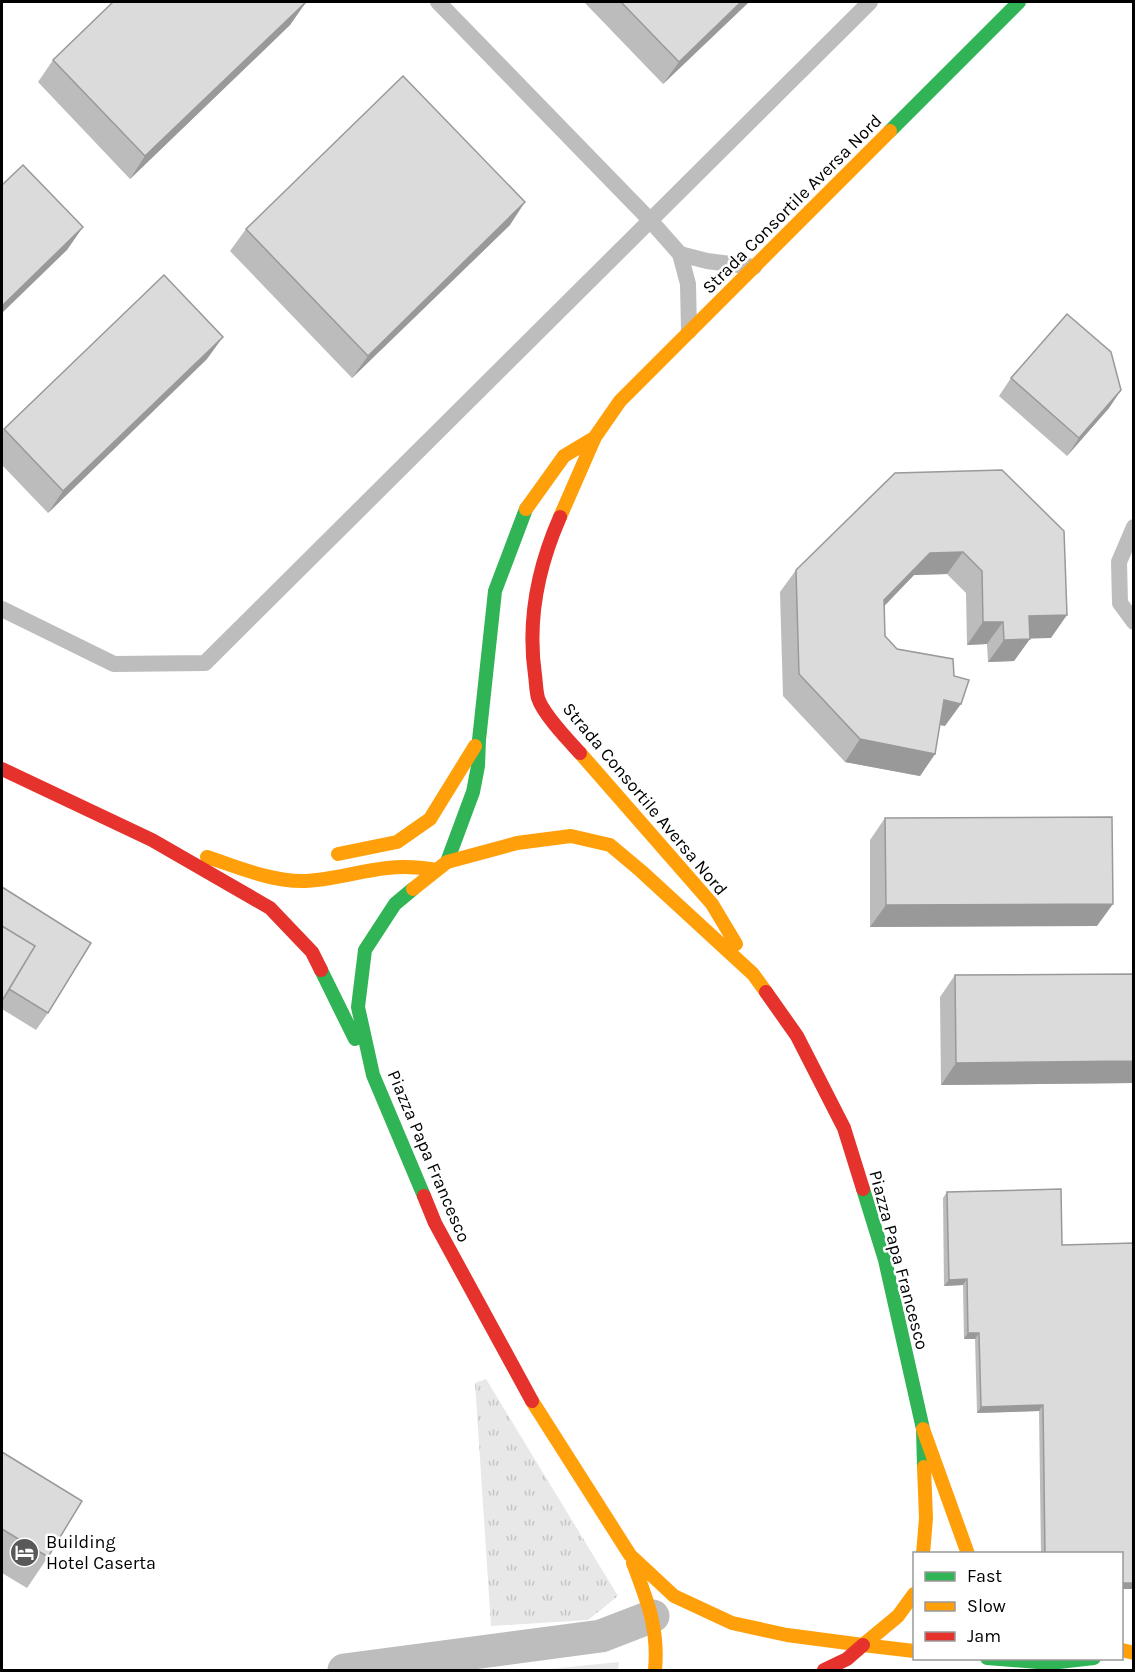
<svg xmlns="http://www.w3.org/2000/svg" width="1135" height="1672" font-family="Karla,sans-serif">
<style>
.grass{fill:url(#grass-tufts)}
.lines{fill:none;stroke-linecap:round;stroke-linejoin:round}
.lane{stroke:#bdbdbd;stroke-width:16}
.street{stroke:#bdbdbd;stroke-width:33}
.fast{stroke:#30b455;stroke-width:14}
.slow{stroke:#ff9f0a;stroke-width:14}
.jam{stroke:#e5322d;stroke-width:14}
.wall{fill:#bcbcbc}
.shaded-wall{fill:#999}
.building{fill:#dbdbdb;stroke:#999;stroke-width:1.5}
.labels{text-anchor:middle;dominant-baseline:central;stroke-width:5;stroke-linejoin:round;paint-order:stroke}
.street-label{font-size:18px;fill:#000;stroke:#fff}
.poi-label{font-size:18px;fill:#000;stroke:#fff;text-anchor:start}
</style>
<defs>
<pattern id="grass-tufts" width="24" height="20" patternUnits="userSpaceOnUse" patternTransform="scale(1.5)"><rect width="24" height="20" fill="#e8e8e8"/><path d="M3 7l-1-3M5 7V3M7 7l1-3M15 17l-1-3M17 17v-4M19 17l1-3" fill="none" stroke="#c5c5c5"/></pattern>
</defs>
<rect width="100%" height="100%" fill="#fff"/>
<path class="grass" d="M486 1379 618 1596 588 1620 491 1626 475 1383Z
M619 1662 618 1670H540Z"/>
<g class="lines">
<path class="lane" d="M438 2 650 220 680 254 688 284 689 331
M680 254 707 261 754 267
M1134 527 1119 562 1120 603 1134 622
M2 609 114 664 205 663 870 2"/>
<path class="street" d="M344 1670 601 1636 653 1616"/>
<path class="fast" d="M890 131 1019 2
M447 862 473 792 478 766 479 740 495 591 526 509
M413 889 395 904 365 950 358 1007 373 1075 424 1196
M321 970 355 1039
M863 1189 885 1260 923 1429 924 1467
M987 1658 1050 1663 1094 1658"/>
<path class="slow" d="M526 509 564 456 594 438
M560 517 595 437 620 401 890 131
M580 753 712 904 736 944
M338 854 397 842 430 819 475 746
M207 857C238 867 272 882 305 881 333 880 359 871 387 868 404 866 420 867 437 870
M413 889 447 862 517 843 571 836 610 845 641 871 753 974 766 992
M532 1401 630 1555 674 1596 732 1623 787 1635 863 1645 898 1616 914 1594
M923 1429 968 1554
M923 1554 926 1518 924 1467
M633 1563C647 1600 659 1629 655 1670
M863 1645 914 1651
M1122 1650 1134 1653"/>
<path class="jam" d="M560 517C538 567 527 620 535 675 536 682 536 691 538 698 543 714 568 740 580 753
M2 769 152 840 270 908 312 952 321 970
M766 992 797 1036 844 1128 863 1189
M424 1196 435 1223 532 1401
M824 1670 847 1659 863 1645"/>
</g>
<path class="wall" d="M306 2 290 25 130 179 38 82 53 60Z
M584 2H749L663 84Z
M510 225 352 378 230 251 246 229Z
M207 359 48 513 2 465V433L4 429Z
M1011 378 1121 390 1109 408 1067 456 999 396Z
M895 473 1051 638H1030L1014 661 988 662 987 644 967 645 966 593 947 574 914 575 884 606 885 636 945 726 940 725 935 754 920 776 845 762 783 696 780 592 796 570Z
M885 818 1097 926 870 927V840Z
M2 887 48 1013 36 1030 2 1009Z
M1134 974V1083L941 1085 940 997 955 975Z
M947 1192 1062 1245 1122 1554H1041L1039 1411 977 1413 975 1339H964L963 1285 944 1286 943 1198Z
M2 1452 48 1557 27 1588 2 1573Z"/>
<path class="shaded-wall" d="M306 2 290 25 130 179 145 156Z
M741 2H749L663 84 679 62Z
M525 202 510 225 352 378 368 356Z
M83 227 67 250 2 313V306Z
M223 337 207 359 48 513 63 491Z
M1121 390 1109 408 1067 456 1079 438Z
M963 552 947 574 914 575 868 623 884 600 930 553Z
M1067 615 1051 638 1014 639 1029 616Z
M983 622H1003L987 644 967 645Z
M1030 639 1014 661 988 662 1004 640Z
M944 700 961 704 945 726 928 722Z
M860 739 935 754 920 776 845 762Z
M1113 904 1097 926 870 927 886 905Z
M1134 1061V1083L941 1085 956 1063Z
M967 1279 963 1285 944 1286 949 1280Z
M968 1333H979L975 1339H964Z
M1043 1405 1039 1411 977 1413 981 1407Z
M1122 1583H1134V1589H1122Z"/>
<path class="building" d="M113 2H306L145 156 53 60Z
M621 2H741L679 62Z
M403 76 525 202 368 356 246 229Z
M23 165 83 227 2 306V185Z
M164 275 223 337 63 491 4 429Z
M1067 314 1111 352 1121 390 1079 438 1011 378Z
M1002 470 1064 531 1067 615 1029 616 1030 639 1004 640 1003 622H983L982 571 963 552 930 553 884 600 885 636 897 649 953 659 954 676 969 680 961 704 944 700 935 754 860 739 799 674 796 570 895 473Z
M1112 817 1113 904 886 905 885 818Z
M2 887 91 943 48 1013 9 989 35 946 2 926Z
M2 926 35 946 2 1001Z
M1134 974V1061L956 1063 955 975Z
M1061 1189 1062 1245 1134 1243V1583H1122V1554H1045L1043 1405 981 1407 979 1333H968L967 1279 949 1280 947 1192Z
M2 1452 82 1501 48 1557 2 1529Z"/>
<defs>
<symbol id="hotel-disc" viewBox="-11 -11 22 22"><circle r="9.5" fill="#595959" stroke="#fff"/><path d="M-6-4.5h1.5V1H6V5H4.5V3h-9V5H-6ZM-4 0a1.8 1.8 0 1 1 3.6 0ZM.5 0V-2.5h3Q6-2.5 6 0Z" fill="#fff"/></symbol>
</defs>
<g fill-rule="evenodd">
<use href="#hotel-disc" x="8" y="1536" width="33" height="33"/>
</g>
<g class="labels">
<g class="street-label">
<text transform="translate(792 204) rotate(-45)">Strada Consortile Aversa Nord</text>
<text transform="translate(645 799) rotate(50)">Strada Consortile Aversa Nord</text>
<text transform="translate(429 1156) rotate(67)">Piazza Papa Francesco</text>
<text transform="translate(899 1260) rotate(75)">Piazza Papa Francesco</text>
</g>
<g class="poi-label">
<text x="46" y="1542">Building<tspan x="46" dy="21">Hotel Caserta</tspan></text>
</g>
</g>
<rect width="1135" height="1672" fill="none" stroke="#000000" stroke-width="6"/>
<rect x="913" y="1552" width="210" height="108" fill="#ffffff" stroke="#999999" stroke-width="1.5"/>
<rect x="925" y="1572" width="30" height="9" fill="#30b455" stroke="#999999" stroke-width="1.5"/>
<text x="967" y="1582" font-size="18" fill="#000000">Fast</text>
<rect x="925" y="1602" width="30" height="9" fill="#ff9f0a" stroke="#999999" stroke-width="1.5"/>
<text x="967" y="1612" font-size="18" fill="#000000">Slow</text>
<rect x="925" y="1632" width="30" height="9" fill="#e5322d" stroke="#999999" stroke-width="1.5"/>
<text x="967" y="1642" font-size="18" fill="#000000">Jam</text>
</svg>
